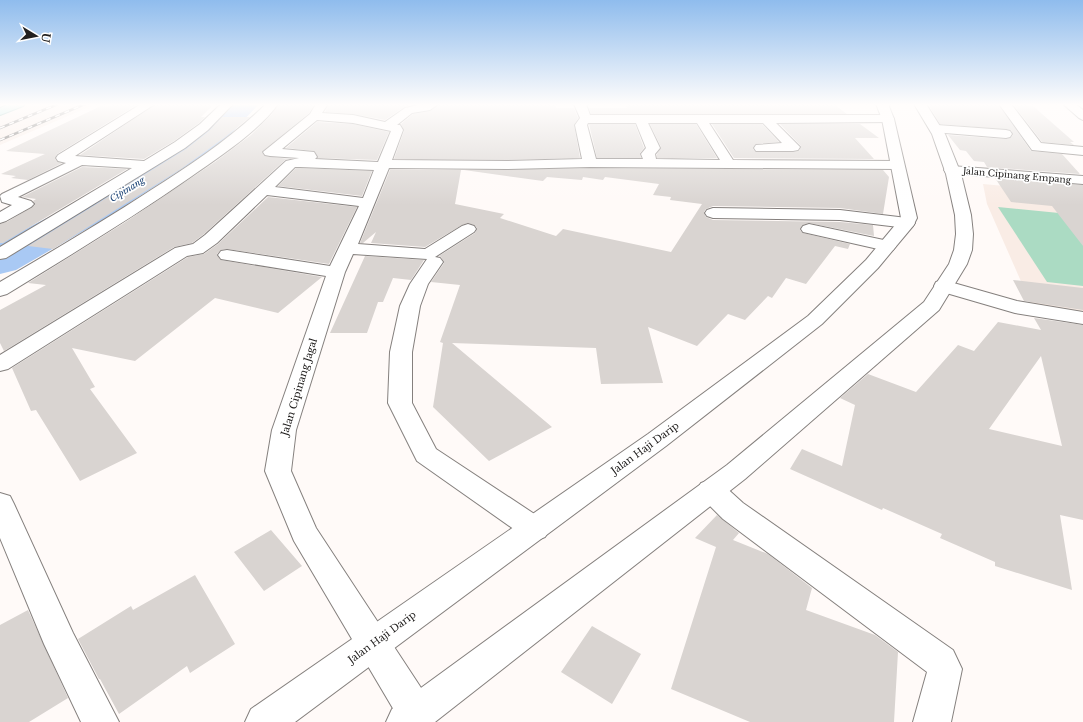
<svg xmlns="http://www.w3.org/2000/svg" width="1083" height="722" font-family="'Libre Baskerville',serif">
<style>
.built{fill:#f9ece5}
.green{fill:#abdbc3}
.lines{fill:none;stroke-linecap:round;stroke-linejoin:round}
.river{fill:#a9c9f4;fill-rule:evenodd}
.building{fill:#d9d4d1;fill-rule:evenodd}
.minor-casing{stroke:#85807e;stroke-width:2}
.secondary-casing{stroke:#85807e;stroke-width:2}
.primary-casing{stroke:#3b8d86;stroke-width:2}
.minor{fill:#fff;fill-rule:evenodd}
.secondary{fill:#fff;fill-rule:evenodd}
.primary{fill:#91ded8;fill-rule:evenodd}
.rail-casing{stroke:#565452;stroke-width:2.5}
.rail{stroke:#fff;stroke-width:1.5;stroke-dasharray:5;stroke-linecap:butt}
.labels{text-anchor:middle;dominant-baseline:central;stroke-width:3.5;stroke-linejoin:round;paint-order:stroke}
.far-street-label{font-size:9px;fill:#22201f;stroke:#fff}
.far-water-label{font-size:9px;font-style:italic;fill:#184073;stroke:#fff}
.street-label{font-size:10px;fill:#22201f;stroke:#fff}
</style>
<rect width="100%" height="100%" fill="#fffaf8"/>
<path class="built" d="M19 104H96L0 145V112Z
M983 184 1083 193V317L1034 311 987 204Z"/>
<path class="green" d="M998 207 1059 213 1083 244V286L1047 282Z"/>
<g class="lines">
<path class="river" d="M228 104H259L222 143 106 218 16 270 0 274V242L78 202 200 129Z"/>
</g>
<path class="building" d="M113 104H138L57 154 55 159 58 162 62 163 28 180 11 178 16 176 1 174 45 154 6 151 101 106 107 107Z
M156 104H214L201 117H205L199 123 174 141 144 159 80 155Z
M279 104H314L309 113 262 152 265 156 289 159 285 160 204 234 192 243 174 247 4 351 0 343V310L46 285 28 283 124 223 215 162 251 135 271 115Z
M329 104H417L404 107 385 120 353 114 325 112Z
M439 104H556V108H574L578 118 574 125 580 158 507 160 394 159 404 131 401 124 413 114 430 111Z
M626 104 835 105 847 114H591L589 108H627Z
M928 104H998L1031 151 1062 154 1080 174 987 167 984 162 974 161 966 151 960 150 948 135 1006 139 1010 138 1013 135 1011 130 940 124Z
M1013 104 1033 106 1074 142H1070L1074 145 1042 142Z
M222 117H250L224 138 181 169 53 249 28 246 186 149 209 131Z
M317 122 353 124 389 132 377 160 318 158 314 151 286 148Z
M589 124H635L644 148 640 153 641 158H597Z
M650 124H696L717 158H657V154L661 147Z
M712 124H762L779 142 756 144 753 149 756 152H793L799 151 801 146 780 124H860L879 138H855L874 159 734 158Z
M82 167 127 169 3 243H0V224L7 222 35 205 33 201 36 199 22 197Z
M296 168H300L372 171 362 196 278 186Z
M590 168 883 170 889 177 883 214 840 208 713 206 706 209 704 212 706 217 713 220 840 222 873 225 874 236 809 223 803 225 800 230 803 233 850 244 848 249 835 246 806 284 786 278 772 298 768 296 745 320 728 314 697 346 648 327 663 383 601 384 596 348 452 343 552 427 489 461 433 407 443 343 440 342 460 285 431 282 444 263 441 257 439 256 475 233 477 228 474 225 468 223 462 225 425 247 371 243 376 232 363 243H360L390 170H461L455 204 504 214 500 218 556 236 563 229 671 252 702 204 670 200 671 197 653 195 659 184 605 177 603 180 583 177 582 180 547 177 543 181 464 170Z
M995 178 1083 185V246L1052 206 1011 202Z
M268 197 357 207 329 264 227 249 221 250 217 254 221 260 322 277 278 313 215 298 135 361 72 348 95 387 90 389 137 453 80 481 36 410 31 411 12 368 188 257 204 254 218 244Z
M365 256 424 260 411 280 393 278 383 302H378L367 333H330Z
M1013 280 1083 288V310L1024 301Z
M1034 318 1083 325V520L1060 515 1072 590 995 566V562L940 538 942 534 883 508 882 510 790 469 802 449 842 466 855 405 840 398 868 374 916 392 958 345 974 351 998 322 1041 330ZM1041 356 1062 446 989 429Z
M717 515 739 533 733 540 768 554 812 588 806 610 875 635 898 652 894 722H750L671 689 716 547 695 538Z
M271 530 302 566 264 591 234 552Z
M195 575 235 644 190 673 187 666 119 714 100 679H99L78 639 131 606 133 610Z
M28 610 68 698 29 722H0V625Z
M592 626 641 654 612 704 561 672Z"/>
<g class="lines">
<defs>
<path id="minor" d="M141 104H155L75 156 144 161 175 142 200 124 221 104H233L208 130 185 148 6 258 0 259V247L132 168 82 165 18 197 31 201 34 204 31 207 6 221 0 223V212L12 205 2 202 0 196 2 194 66 163 58 161 56 158 58 155Z
M266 104H278C260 130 218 158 192 176 132 218 69 256 7 294L0 296V282C51 252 102 222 151 190 192 164 231 138 266 104Z
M316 104H328L322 113 353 115 385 122 405 108 424 104H438L430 110 412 113 397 125H400L403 130 392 160 507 161 582 159 575 125 580 118 574 104H586L590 115H888L892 116 894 119 892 122 776 123 800 147 798 150 793 151H756L754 148 756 145 782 143 763 123H709L733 160 897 161 902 162 904 165 902 168 897 169 590 167 507 169 389 168 358 244 425 249 462 226 468 224 474 226 476 229 474 232 435 257 440 258 443 262 428 284 420 306 412 352V403L436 449 545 521 550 529 545 537 535 541 525 537 417 461 388 403 390 352 400 306 410 284 427 259 353 254 345 272 296 430 291 471 316 528 429 700 434 713 431 722H401L294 541 265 471 272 430 326 276 227 260 221 259 218 255 221 251 227 250 330 266 359 206 267 195 217 243 203 253 187 256 8 369 0 371V355L175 248 193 244 205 235 286 161 299 158 270 156 265 155 263 152 310 114ZM317 120 353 123 391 131 378 162 315 159 317 157 314 152 282 149ZM588 123H636L646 148 641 154 643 159H596L587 125ZM648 123H697L720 160 656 159 655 154 660 148ZM295 167H300L374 170 363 198 275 187Z
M999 104H1011L1041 143 1083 147V155L1032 150Z
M1063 104H1076L1083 110V120L1079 118Z
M937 125 1006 130 1010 131 1012 134 1010 137 1006 138 933 132 931 129 933 126Z
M951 166 1083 176V184L946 173 944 170 946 167Z
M713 208 840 210 907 218 913 220 915 223 913 226 907 228 840 220 713 218 707 216 705 213 707 210Z
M809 224 893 242 896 246 893 250 887 251 803 232 801 229 803 226Z
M943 280 1017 301 1083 312V324L1015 313 936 290 934 286 936 282Z
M711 480 721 483 743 503 953 650 962 669 951 722H913L927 672 723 519 701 497 697 490 701 483Z
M0 493 10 496 14 504 73 633 119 722H81L44 644 0 538Z"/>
<path id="secondary" d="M876 104H888L894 119 917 218 913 226 878 268 822 324 666 446 295 722H245L251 709 648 434 808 316 866 260 901 218 882 119Z
M914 104H926L945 134 961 174 971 215 973 234 972 250 967 264 939 310 745 479 435 722H386L392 709 727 465 924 302 949 264 954 250 956 234 955 215 946 174 932 134Z"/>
<path id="primary" d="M9 104H25L23 106 0 115V108Z"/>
</defs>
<use href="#minor" class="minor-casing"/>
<use href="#secondary" class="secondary-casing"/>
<use href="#primary" class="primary-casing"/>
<use href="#minor" class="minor"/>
<use href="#secondary" class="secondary"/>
<use href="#primary" class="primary"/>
<defs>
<path id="rail" d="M0 128 58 104
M0 140 85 104"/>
</defs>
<use href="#rail" class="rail-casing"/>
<use href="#rail" class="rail"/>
</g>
<linearGradient id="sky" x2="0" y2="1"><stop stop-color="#8fbced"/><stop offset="0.51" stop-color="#fffdfc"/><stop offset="1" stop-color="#fffdfc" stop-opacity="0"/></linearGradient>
<rect width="1083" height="205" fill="url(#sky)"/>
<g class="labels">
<g class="far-street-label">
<text transform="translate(1017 175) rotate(5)">Jalan Cipinang Empang</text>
</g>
<g class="far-water-label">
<text transform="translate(127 189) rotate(-32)">Cipinang</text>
</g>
<g class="street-label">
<text transform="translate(299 387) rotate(-73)">Jalan Cipinang Jagal</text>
<text transform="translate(645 448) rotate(-36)">Jalan Haji Darip</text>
<text transform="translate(382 637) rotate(-36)">Jalan Haji Darip</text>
</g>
</g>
<g transform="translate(36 36) rotate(100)" stroke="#ffffff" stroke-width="3" paint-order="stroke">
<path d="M0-3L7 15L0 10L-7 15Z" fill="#22201f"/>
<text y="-6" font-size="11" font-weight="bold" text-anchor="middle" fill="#22201f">U</text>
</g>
</svg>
